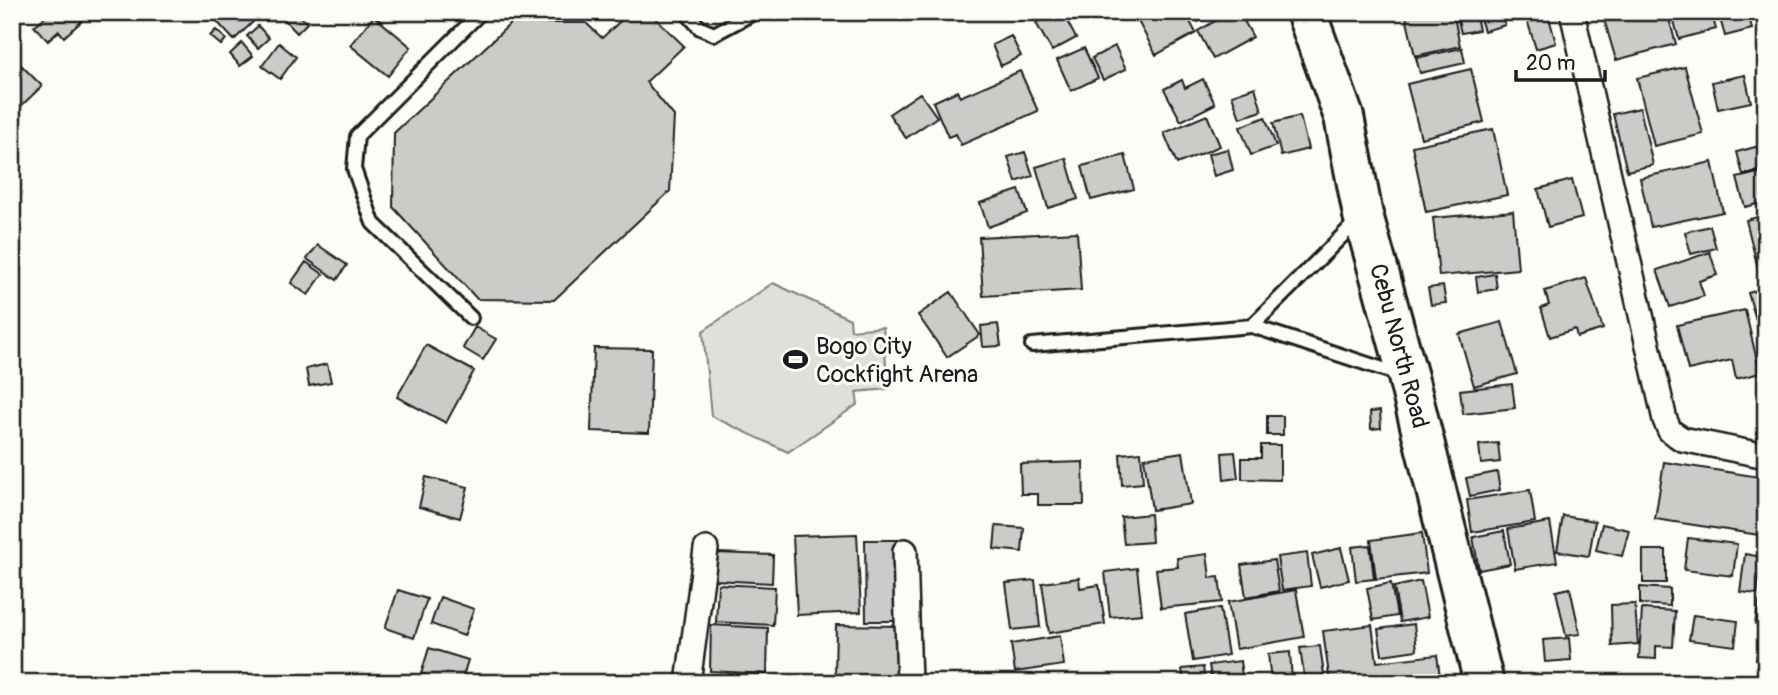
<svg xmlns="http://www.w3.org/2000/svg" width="1778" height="695" font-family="Pangolin,sans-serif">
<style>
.green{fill:#e0dfdb;stroke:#7e7e7c;stroke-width:2}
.building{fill:#cccbc8;stroke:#1c1c1c;stroke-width:2}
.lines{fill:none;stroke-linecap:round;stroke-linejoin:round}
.service-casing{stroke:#1c1c1c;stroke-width:18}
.minor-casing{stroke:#1c1c1c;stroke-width:28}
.trunk-casing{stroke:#1c1c1c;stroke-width:44}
.service{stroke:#fdfcf7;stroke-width:12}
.minor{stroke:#fdfcf7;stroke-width:23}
.trunk{stroke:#fdfcf7;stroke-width:38}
.labels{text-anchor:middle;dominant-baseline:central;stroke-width:6;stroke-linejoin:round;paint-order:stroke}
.poi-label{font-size:24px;fill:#1c1c1c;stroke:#fdfcf7;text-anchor:start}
.street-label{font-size:24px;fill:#1c1c1c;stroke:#fdfcf7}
</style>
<rect width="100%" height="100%" fill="#fdfcf7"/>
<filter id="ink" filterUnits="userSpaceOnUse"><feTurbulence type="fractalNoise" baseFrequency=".0143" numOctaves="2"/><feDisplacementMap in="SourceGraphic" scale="14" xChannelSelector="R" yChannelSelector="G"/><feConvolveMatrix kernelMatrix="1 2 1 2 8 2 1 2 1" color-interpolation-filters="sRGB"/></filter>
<g filter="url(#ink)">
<path class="green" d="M773 283 850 319 851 330 883 327 888 389 856 392 858 404 788 452 711 416 703 331Z"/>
<path class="building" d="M41 12H74L82 21 64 37 59 31 48 41 34 26 45 17Z
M214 12H245L253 22 234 40 211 15Z
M277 12H296L307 23 297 33Z
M630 12H649L684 46 646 82 674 116 670 191 554 300 477 299 393 207 394 133 511 23H586L602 38Z
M1054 12H1062L1076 38 1052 51 1036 23Z
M1133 12H1185L1196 33 1156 55Z
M1192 12H1215L1198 22Z
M1231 12H1239L1253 37 1213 59 1198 31Z
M1405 12H1453L1460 46 1415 56Z
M1456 12H1475L1479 30 1461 33Z
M1478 12H1502L1505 25 1484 31Z
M1628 12H1667L1676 44 1616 60 1604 19Z
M1677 12H1711L1716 29 1679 39 1672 14Z
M1718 12H1748L1752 29 1725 36Z
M1548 14 1556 43 1536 49 1527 20Z
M374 16 411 47 388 76 350 45Z
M258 26 269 38 258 48 247 36Z
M216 30 226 39 221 45 210 36Z
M1011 36 1021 56 1001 66 992 45Z
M242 43 253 56 240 66 230 54Z
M279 43 296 57 280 79 262 66Z
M1115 46 1126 69 1103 80 1092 58Z
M1084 48 1098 78 1071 91 1057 60Z
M1462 48 1465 63 1420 73 1416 58Z
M12 56 42 86 16 111 12 108Z
M1685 67 1703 134 1654 146 1637 78Z
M1471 69 1484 122 1421 138 1407 84Z
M1020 71 1038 111 961 145 956 134 948 137 933 102 957 91 960 97Z
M1745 75 1751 102 1718 109 1712 82Z
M1203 79 1215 104 1181 121 1164 89 1182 80 1185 88Z
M1255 87 1262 111 1240 118 1232 95Z
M920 93 937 117 906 138 889 114Z
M1640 108 1653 165 1627 171 1613 114Z
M1207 115 1220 146 1177 164 1164 133Z
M1300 116 1308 149 1281 156 1273 123Z
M1265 117 1276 146 1251 155 1240 127Z
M1493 129 1507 195 1426 212 1412 146Z
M1759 146 1765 169 1743 175 1737 152Z
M1228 149 1233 170 1214 176 1208 154Z
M1025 152 1033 176 1016 182 1008 157Z
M1125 155 1134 189 1091 200 1082 166Z
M1066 158 1078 199 1048 208 1036 167Z
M1712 162 1723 212 1651 227 1640 178Z
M1766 171V202L1745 207 1737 178Z
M1572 180 1582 218 1548 227 1538 189Z
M1019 190 1027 213 988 227 980 203Z
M1513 211 1518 269 1439 276 1433 218Z
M1766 215V280L1761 281 1746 220Z
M1710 226 1716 248 1691 254 1685 232Z
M1077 232 1081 290 983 296 979 237Z
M318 245 347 265 337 280 307 259Z
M1710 252 1717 275 1699 281 1704 296 1670 307 1657 270Z
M306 262 323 274 308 295 291 283Z
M1495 274 1497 289 1478 292 1476 277Z
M1586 278 1603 329 1577 337 1575 329 1550 337 1541 308 1549 305 1545 291Z
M1443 286 1446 303 1431 305 1428 288Z
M1766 288V332L1760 333 1748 293Z
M951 292 980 335 947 357 918 315Z
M1745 310 1760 373 1736 379 1732 360 1688 370 1677 325Z
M1502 322 1517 374 1474 386 1459 334Z
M998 324 1001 346 983 347 981 326Z
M475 327 496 339 483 360 463 348Z
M426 345 474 371 446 423 397 397Z
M594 348 652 349 649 433 591 431Z
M327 364 331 382 309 386 306 369Z
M1512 384 1515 408 1463 414 1460 390Z
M1380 411 1381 428 1371 429 1370 412Z
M1267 416H1283V435H1267Z
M1498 443 1500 462 1481 464 1479 445Z
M1261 445H1280V480L1242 479V458H1261Z
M1141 452 1143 483 1122 485 1120 454Z
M1183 452 1191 504 1152 510 1144 458Z
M1235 452 1238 478 1224 480 1222 453Z
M1083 462 1084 505H1038V494H1021L1020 464Z
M1664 462 1766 478V536L1655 519Z
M1497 472 1500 490 1470 496 1466 478Z
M426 477 468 487 460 518 419 507Z
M1530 490 1535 522 1472 532 1467 500Z
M1150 514 1152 542 1124 544 1121 517Z
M1563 516 1595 521 1589 556 1557 551Z
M1550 522 1557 562 1515 569 1508 529Z
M1602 524 1629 530 1622 556 1596 550Z
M996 526 1024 528 1022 552 994 549Z
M1504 531 1510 564 1479 570 1473 537Z
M1422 533 1427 573 1376 579 1371 540Z
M857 534 861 612 797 615 793 536Z
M1688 538 1737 544 1733 576 1684 570Z
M865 540H903V621H866Z
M1370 545 1374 579 1356 581 1352 547Z
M1341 548 1349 580 1320 587 1312 555Z
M1643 550H1666V583H1643Z
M716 553 773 555 772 583 715 580Z
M1307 553 1311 586 1282 590 1277 557Z
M1207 554 1210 578 1219 577 1222 602 1161 608 1156 569 1178 567 1177 558Z
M1745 554 1762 557 1757 594 1740 592Z
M1274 560 1279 591 1246 597 1241 565Z
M1137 568 1142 614 1110 617 1105 572Z
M1079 578 1080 588 1099 585 1105 624 1049 633 1042 583Z
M1035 580 1040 627 1012 630 1006 583Z
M1421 581 1428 617 1400 622 1394 587Z
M1391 583 1397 616 1373 620 1367 588Z
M718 584 775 587 773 625 716 622Z
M1640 587 1670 589V606L1640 604Z
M1570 588 1580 634 1566 636 1556 591Z
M398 590 427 599 414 638 385 628Z
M1296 590 1304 637 1236 649 1228 602Z
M440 597 474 609 464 636 431 624Z
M1759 602 1766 603V626L1755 624Z
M1635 604 1638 644 1612 646 1611 605Z
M1220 608 1228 655 1193 661 1185 614Z
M1642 609 1675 611 1673 647 1656 646V659L1639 658Z
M1693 615 1738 621 1735 646 1689 640Z
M1414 624 1417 650 1382 655 1378 629Z
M711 625 768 628 767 674 710 671Z
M836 625 900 626 899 679 835 677Z
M1372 625 1377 662 1437 655 1441 683H1330L1323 631Z
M1761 633 1766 634V661L1756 659Z
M1060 636 1064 665 1015 672 1011 644Z
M1569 638 1571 660 1545 662 1543 640Z
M1320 646 1325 682 1305 683 1300 648Z
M429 648 468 660 461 683H447L421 674Z
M1290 652 1292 680 1271 682 1268 654Z
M1240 661 1243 683H1212L1209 665Z
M1203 667 1205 683H1184L1182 669Z"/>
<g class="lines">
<defs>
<path id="service" d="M686 12 700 28 714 34 755 12
M1358 220 1252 326 1401 375
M471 318 373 223 354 169 357 136 481 12
M1032 345 1252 326"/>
<path id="minor" d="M1572 12 1665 420 1670 431 1682 439 1766 456
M905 551 909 683
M688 683 706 549"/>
<path id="trunk" d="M1306 12 1344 117 1363 215 1408 377 1484 683"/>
</defs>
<use href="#service" class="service-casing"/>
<use href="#minor" class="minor-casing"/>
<use href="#trunk" class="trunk-casing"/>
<use href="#service" class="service"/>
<use href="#minor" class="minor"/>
<use href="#trunk" class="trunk"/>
</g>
</g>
<defs>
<symbol id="stadium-bare" viewBox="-9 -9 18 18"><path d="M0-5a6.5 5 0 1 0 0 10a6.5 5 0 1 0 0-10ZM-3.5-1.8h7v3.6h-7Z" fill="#1c1c1c" stroke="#fdfcf7" stroke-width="2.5" paint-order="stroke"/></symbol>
</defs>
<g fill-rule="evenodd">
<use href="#stadium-bare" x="778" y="342" width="35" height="35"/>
</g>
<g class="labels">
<g class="poi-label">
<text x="816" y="346">Bogo City<tspan x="816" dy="28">Cockfight Arena</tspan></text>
</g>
<g class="street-label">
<text transform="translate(1399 346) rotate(75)">Cebu North Road</text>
</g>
</g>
<rect width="1778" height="695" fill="none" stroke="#fdfcf7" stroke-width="42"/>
<rect x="21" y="21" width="1736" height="653" fill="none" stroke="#1c1c1c" stroke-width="2.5" filter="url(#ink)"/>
<path d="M1516 70v10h89v-10" fill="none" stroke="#1c1c1c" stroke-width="3.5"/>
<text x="1526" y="70" font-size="21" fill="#1c1c1c" stroke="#fdfcf7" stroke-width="5" paint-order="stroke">20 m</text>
</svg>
